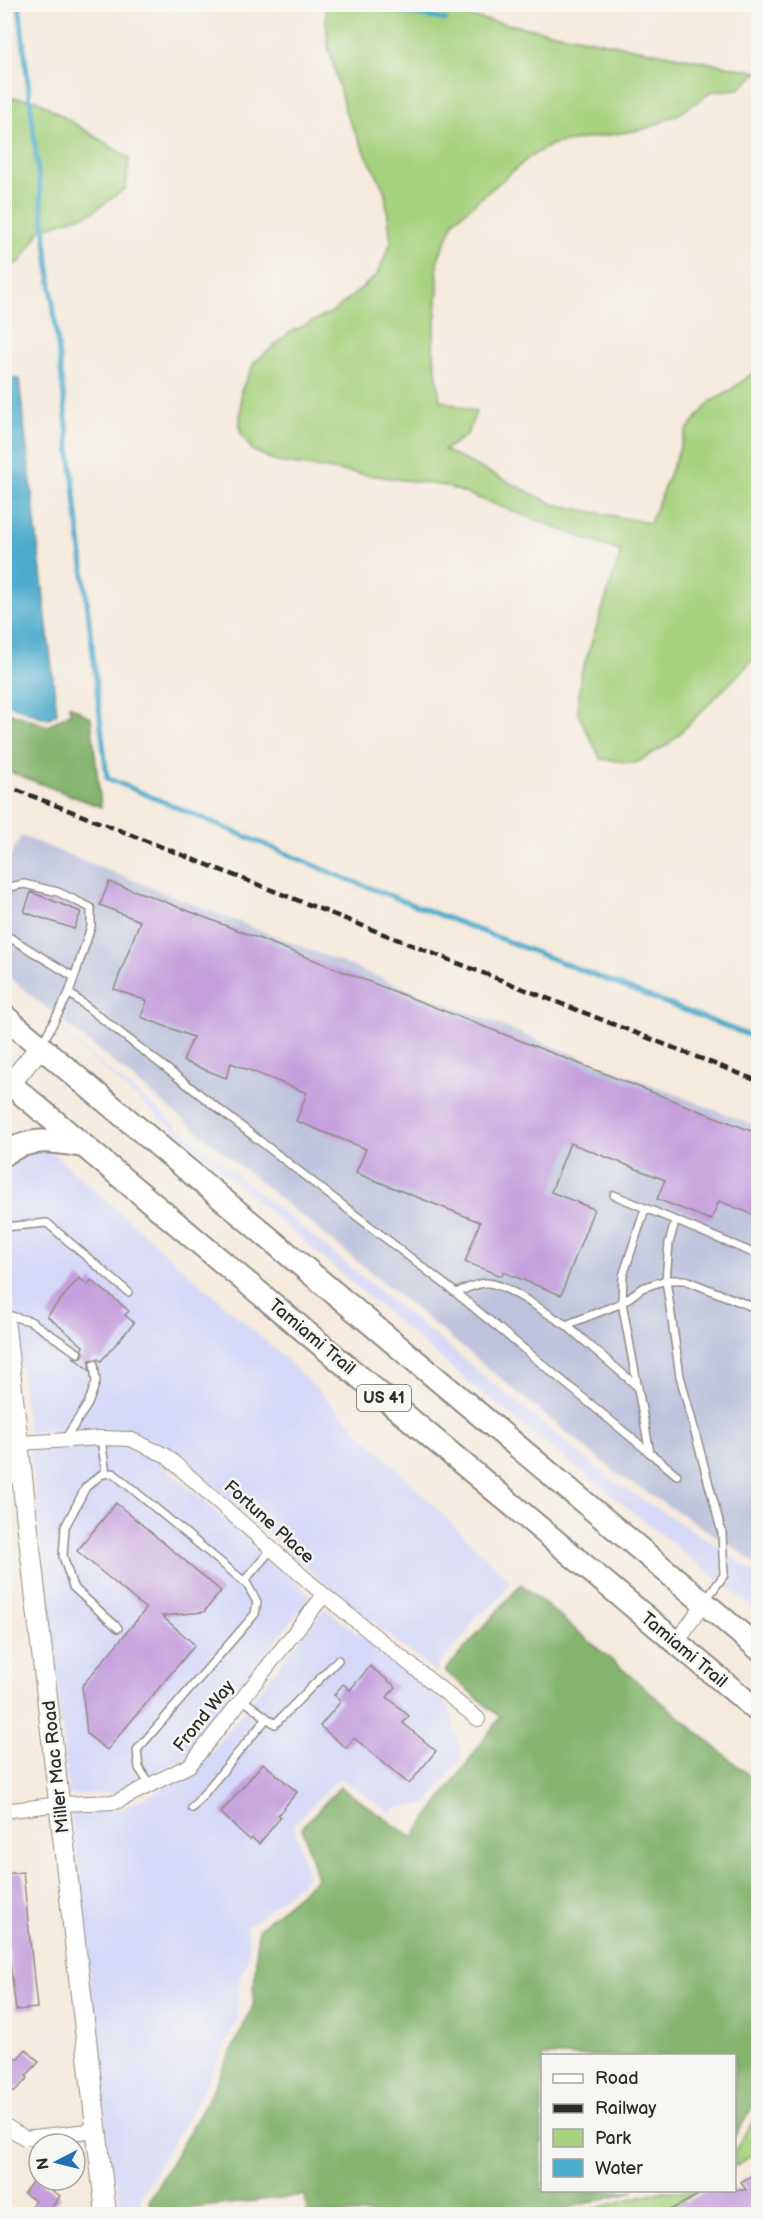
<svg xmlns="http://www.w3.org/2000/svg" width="763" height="2219" font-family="'Balsamiq Sans',sans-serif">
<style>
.built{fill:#d6d8f8}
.industrial{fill:#bec3dd}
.green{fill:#a7d27f;stroke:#697e55;stroke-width:1.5}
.forest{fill:#85b46e;stroke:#58704c;stroke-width:1.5}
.water{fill:#4eaccc;stroke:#3c6c7c;stroke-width:1.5}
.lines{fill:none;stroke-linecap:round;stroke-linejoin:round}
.stream{stroke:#4eaccc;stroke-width:5}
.building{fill:#c59edd}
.lane-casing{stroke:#908a84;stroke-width:10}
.street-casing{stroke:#908a84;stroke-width:16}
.secondary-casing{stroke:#908a84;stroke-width:22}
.primary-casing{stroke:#908a84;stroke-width:26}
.lane{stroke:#fff;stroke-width:7}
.street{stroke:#fff;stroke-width:14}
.secondary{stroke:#fff;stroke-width:20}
.primary{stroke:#fff;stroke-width:22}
.rail{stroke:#2b2b2b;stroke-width:4.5;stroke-dasharray:9 4.5;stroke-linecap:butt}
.labels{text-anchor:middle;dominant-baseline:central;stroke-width:5;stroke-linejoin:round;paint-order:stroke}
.shield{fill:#f6f6f2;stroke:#686867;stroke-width:1.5}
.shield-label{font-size:16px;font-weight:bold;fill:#2b2b2b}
.street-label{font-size:18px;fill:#2b2b2b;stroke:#f6f6f2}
</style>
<rect width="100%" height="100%" fill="#f6f6f2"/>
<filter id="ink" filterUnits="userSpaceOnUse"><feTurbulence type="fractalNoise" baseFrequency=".0167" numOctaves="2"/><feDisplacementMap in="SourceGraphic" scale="12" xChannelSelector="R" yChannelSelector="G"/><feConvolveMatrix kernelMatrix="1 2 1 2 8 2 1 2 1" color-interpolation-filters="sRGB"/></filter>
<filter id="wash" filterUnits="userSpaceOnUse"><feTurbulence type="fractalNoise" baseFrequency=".008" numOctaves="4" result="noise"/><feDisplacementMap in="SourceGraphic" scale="24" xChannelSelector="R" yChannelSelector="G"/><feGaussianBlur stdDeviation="1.35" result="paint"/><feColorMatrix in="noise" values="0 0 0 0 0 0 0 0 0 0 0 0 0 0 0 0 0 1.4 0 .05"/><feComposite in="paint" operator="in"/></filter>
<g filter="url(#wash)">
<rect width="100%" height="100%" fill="#f5eadc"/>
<path class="built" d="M20 998 613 1481 730 1554 758 1576V1611L468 1382Z
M48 1149 287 1360 512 1583 487 1611 476 1615 468 1632 438 1666 437 1674 330 1588 170 1447 130 1431 100 1429 28 1432 5 1230 4 1168 21 1153Z
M100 1447 127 1448 159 1462 311 1596 183 1759 114 1793 69 1795 30 1450Z
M325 1608 449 1707 462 1756 428 1804 395 1808 390 1813 345 1781 338 1779 294 1824 308 1877 253 1923 247 1925 249 1941 248 1962 240 1974 237 2012 239 2017 198 2100 141 2197V2210L120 2213 116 2178 112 2180 71 1812 121 1809 194 1773Z"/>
<path class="industrial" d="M21 836 758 1127V1566L735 1548 619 1475 5 974V866Z"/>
<path class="green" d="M325 5H408L758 72 739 89 713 91 679 114 645 129 553 144 531 156 455 220 437 261 438 289 433 347 440 400 476 412 467 435 444 450 553 504 650 523 687 430 710 402 728 392 758 369V655L669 744 636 763 601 759 578 714 580 678 621 552 446 486 277 462 252 450 240 431 241 391 254 363 289 333 334 311 377 275 391 242 385 192 346 114 328 45Z
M4 97 37 100 129 158 126 188 91 213 41 229 20 262 5 268Z
M758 2113V2150L735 2166V2150Z
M660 2191H697L663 2214H573Z"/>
<path class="forest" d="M69 705 91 718 101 807 5 770V711L48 726 70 713Z
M521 1584 758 1783V2089L751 2110 735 2136 734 2056H542V2190L634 2191 560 2210 556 2214H307L305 2195 150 2213 149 2201 206 2103 253 2006 258 1929 317 1879 302 1827 340 1787 413 1838 500 1717 445 1671Z"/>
<path class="water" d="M5 378 19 379 57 713 47 719 5 703Z"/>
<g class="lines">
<path class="stream" d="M19 4 107 778 337 875 758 1039
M356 4 446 20"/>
</g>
<g id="blocks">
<path class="building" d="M109 882 150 896 759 1134V1217L719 1201 711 1220 657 1199 665 1180 570 1143 551 1192 594 1209 561 1295 503 1272 502 1276 465 1262 480 1222 356 1173 366 1149 296 1121 307 1093 231 1063 226 1078 183 1061 193 1037 141 1017 147 1001 114 989 140 921 100 905Z
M31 892 81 912 74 929 24 912Z
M79 1278 88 1285 91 1280 116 1300 129 1311 125 1315 134 1323 101 1361 98 1359 90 1360 89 1370 74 1358 82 1357 84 1353 82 1349 83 1346 47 1316Z
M116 1503 221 1591 204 1612 162 1616 195 1645 107 1750 87 1734 82 1686 146 1609 77 1551Z
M370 1666 396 1687 387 1697 409 1716 403 1723 436 1751 409 1784 354 1738 346 1748 320 1726 341 1701 334 1695 343 1684 350 1690Z
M263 1763 297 1792 278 1815 281 1817 259 1844 252 1838 250 1840 239 1830 221 1813Z
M23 1872 37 2008 16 2010 8 1946 4 1947V1874Z
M4 2047 17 2059 26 2049 39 2062 26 2076 28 2078 14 2092 4 2083Z
M759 2171V2214H662L708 2190H746L741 2182Z
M35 2178 60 2196 47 2214H41L30 2207 35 2201 24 2193Z"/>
</g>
</g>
<g filter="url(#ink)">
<use href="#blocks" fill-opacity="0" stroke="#908a84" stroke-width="1.5"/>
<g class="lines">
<defs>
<path id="lane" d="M4 896 9 887 24 884 58 892 91 908V927L69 993
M4 934 74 977
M42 1044 69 993 456 1293 650 1453 622 1303 623 1276 645 1209
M614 1195 758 1255
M675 1222 669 1243 666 1280 680 1376 722 1533 724 1575 705 1601
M4 1227 47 1223 128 1292
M456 1293C465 1289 476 1283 487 1283 506 1283 548 1315 566 1325L622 1303 642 1288 666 1280H685L753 1307
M7 1315 30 1321 78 1353
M566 1325 638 1387
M101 1438 106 1474
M65 1439 88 1404 96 1382 94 1364
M650 1453 677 1475
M244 1581 272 1549
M118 1628 73 1587 63 1556 65 1527 86 1487 102 1474 113 1473 247 1584 257 1602 255 1614 137 1750 139 1768 150 1785
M242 1699 275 1724 338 1660
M192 1808 267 1718"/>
<path id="street" d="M4 1444 101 1438 130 1439 165 1455 324 1595 478 1719
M676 1643 704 1603
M4 1811 60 1804 116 1802 190 1765 324 1595
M4 2125 25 2138 97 2130"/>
<path id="secondary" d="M4 1091 41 1046
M4 1319 106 2214"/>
<path id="primary" d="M4 1016 758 1648
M4 1079 758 1711
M4 1154C31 1136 53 1141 83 1146"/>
</defs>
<use href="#lane" class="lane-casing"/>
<use href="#street" class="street-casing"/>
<use href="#secondary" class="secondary-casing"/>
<use href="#primary" class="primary-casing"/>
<use href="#lane" class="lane"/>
<use href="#street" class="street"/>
<use href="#secondary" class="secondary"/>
<use href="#primary" class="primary"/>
<path class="rail" d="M4 785 758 1081"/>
</g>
</g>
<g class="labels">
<rect class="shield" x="357" y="1385" width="54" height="26" rx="4.5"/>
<g class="shield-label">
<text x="384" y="1398">US 41</text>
</g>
<g class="street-label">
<text transform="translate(312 1337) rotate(40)">Tamiami Trail</text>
<text transform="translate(269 1522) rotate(42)">Fortune Place</text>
<text transform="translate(684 1650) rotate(40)">Tamiami Trail</text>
<text transform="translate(204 1716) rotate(-51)">Frond Way</text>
<text transform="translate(56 1767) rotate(-96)">Miller Mac Road</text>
</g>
</g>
<rect width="763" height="2219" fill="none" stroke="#f6f6f2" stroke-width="24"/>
<rect x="541" y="2054" width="195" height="138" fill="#f6f6f2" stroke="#a5a5a2" stroke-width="1.5"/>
<rect x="553" y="2074" width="30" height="9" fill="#ffffff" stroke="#a5a5a2" stroke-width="1.5"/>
<text x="595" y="2084" font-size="18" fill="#2b2b2b">Road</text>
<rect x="553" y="2104" width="30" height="9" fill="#2b2b2b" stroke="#a5a5a2" stroke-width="1.5"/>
<text x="595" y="2114" font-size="18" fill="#2b2b2b">Railway</text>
<rect x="553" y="2129" width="30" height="18" fill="#a7d27f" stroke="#a5a5a2" stroke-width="1.5"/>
<text x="595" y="2144" font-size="18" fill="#2b2b2b">Park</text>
<rect x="553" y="2159" width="30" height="18" fill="#4eaccc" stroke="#a5a5a2" stroke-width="1.5"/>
<text x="595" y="2174" font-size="18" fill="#2b2b2b">Water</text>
<g transform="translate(57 2162) rotate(263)"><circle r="28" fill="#f6f6f2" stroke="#a5a5a2" stroke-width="1.5"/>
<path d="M0-4.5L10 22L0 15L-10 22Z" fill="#1f6fb2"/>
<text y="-9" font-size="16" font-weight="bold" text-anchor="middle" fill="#2b2b2b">N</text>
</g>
</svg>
